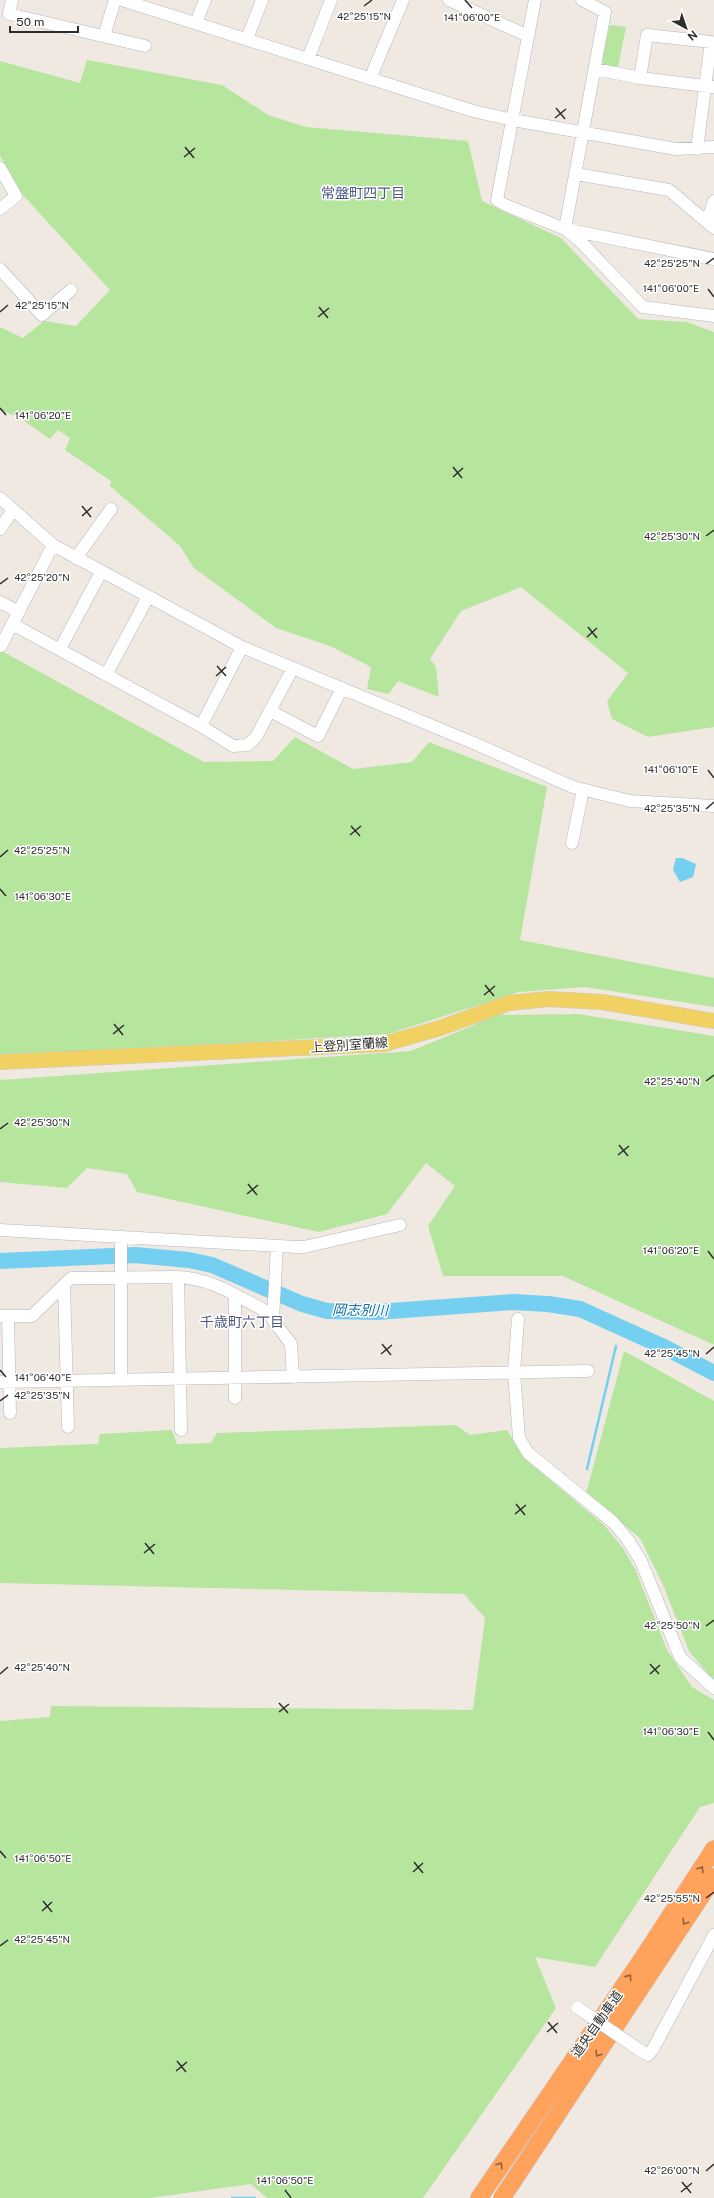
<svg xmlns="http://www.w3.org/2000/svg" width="714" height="2198" font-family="'Public Sans','Noto Sans JP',sans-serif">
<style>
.green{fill:#b6e59e}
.water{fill:#75cff0}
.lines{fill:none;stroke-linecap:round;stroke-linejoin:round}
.stream{stroke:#75cff0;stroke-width:2.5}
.river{stroke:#75cff0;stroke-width:16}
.minor-casing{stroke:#b4b7c1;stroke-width:13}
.major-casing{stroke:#c9c9c9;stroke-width:16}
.highway-casing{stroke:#c9c9c9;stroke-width:18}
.minor{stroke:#fff;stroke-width:12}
.major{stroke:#f2d163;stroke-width:15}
.highway{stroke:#ffa35c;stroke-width:17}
.minor-bridge-casing{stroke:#b4b7c1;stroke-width:13;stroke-linecap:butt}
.minor-bridge{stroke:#fff;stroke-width:12}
.oneway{stroke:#8c6343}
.ticks{fill:none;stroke:#2e2e2e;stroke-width:1.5}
.labels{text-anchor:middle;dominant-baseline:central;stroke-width:3;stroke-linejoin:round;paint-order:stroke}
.street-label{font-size:13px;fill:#2e2e2e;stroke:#fff}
.neighbourhood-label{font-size:14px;fill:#4d5680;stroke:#fff}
.water-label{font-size:14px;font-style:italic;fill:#0d6fa3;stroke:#fff}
.ticks-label{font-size:10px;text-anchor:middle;fill:#2e2e2e;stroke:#fff;stroke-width:3;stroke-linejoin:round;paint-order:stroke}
</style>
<rect width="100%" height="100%" fill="#efe9e1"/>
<path class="green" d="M610 25 626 27 618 67 604 65 602 60Z
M87 60 222 85 268 115 306 127 468 141 482 201 561 238 638 319 686 322 714 332V727L648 737 612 719 607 701 628 673 521 587 461 611 430 659 436 667 439 697 398 681 389 694 367 689 371 667 330 646 276 628 194 568 180 546 110 486 111 481 65 450 70 438 58 430 50 439 20 418 0 410V327L23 338 44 321 76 326 110 290 22 194 0 156V61L80 83Z
M0 650 204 762 273 761 295 737 353 769 412 762 429 742 547 787 520 940 714 978V1007L585 987 519 992 388 1034 0 1057Z
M579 1014 714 1036V1345L563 1276H443L428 1226 455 1186 426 1163 387 1214 319 1232 137 1192 127 1174 87 1168 67 1188 0 1182V1080L411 1051 498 1015Z
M624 1351 714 1401V1681L689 1651 664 1587 640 1538 586 1494Z
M456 1425 470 1435 507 1430 524 1458 604 1525 623 1548 636 1571 667 1650 692 1687 714 1700V1803L700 1807 595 1967 535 1957 556 2008 423 2198H267L251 2184 150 2198H0V1721L50 1717 51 1706 473 1710 485 1618 464 1594 0 1583V1448L98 1444 100 1434 172 1430 177 1444 211 1443 217 1433Z"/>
<path class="water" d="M676 858H682L696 864 693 877 680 882 673 870Z"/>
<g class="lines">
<path class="stream" d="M587 1469 616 1346
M232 2198H255"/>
<path class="river" d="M0 1261 135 1255 189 1260 212 1265 302 1304 327 1311 377 1312 513 1302 548 1304 580 1309 664 1347 714 1373"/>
<defs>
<path id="minor" d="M12 0 9 14 145 46
M122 0 473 111 513 120 676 149 714 147
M449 0 528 36
M535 0 497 200 505 205 565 229 714 259
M196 23 205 0
M104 36 115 0
M247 39 262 0
M308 59 331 0
M595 69 640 78 714 87
M640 78 647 35 711 42 697 149
M370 79 403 0
M0 168 16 196 0 209
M576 174 669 190 714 228
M707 222 714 201
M565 229 605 12 582 0
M569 232 580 241 643 307 714 316
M0 269 42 315 71 290
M0 498 53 545 242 647 476 744 573 787 630 801 714 806
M0 529 13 510
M76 558 111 509
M0 602 19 612
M12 624 201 726 233 746 248 745 256 737 293 668
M1 646 53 545
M60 649 101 572
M106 675 148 597
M270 711 318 736 342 688
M201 726 242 647
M572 843 583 790
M0 1230 296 1247H304L400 1225
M121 1237V1380
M277 1246 273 1320 291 1344 293 1377
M178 1277 181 1430
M64 1285 68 1427
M235 1295V1398
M0 1316H32L71 1278 175 1277C212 1277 241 1299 273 1315
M8 1316 10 1413
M518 1319 514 1372 519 1438 528 1453 613 1522 628 1540 641 1561 680 1657 714 1688
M0 1382 588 1371
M638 2049 648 2055 653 2049 714 1935"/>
<path id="major" d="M0 1062 384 1044 440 1028 509 1003 548 999 602 1002 714 1021"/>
<path id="highway" d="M479 2198 642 1959 714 1849
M502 2198 714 1877"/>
</defs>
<use href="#minor" class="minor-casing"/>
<use href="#major" class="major-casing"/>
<use href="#highway" class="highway-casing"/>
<use href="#minor" class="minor"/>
<use href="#major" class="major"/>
<use href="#highway" class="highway"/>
<defs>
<path id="minor-bridge" d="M578 2008 638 2049"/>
</defs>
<use href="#minor-bridge" class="minor-bridge-casing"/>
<use href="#minor-bridge" class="minor-bridge"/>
</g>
<defs><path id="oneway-chevron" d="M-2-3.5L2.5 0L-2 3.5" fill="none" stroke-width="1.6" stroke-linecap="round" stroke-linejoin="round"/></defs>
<g class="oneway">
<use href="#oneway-chevron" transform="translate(701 1869) rotate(-57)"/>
<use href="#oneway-chevron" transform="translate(685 1922) rotate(123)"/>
<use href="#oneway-chevron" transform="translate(629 1977) rotate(-55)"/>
<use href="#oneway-chevron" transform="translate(598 2054) rotate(123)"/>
<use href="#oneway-chevron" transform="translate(500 2165) rotate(-57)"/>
</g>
<path class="ticks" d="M465 0 472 8M364 6 372 0M556 108 565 119M555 118 566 109M185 147 194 158M184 157 195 148M706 264 714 258M708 289 714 297M319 307 328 318M0 312 8 305M318 317 329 308M0 408 6 415M453 467 462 478M453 477 463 468M82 506 91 517M82 516 92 507M706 536 714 530M0 584 8 578M588 627 597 638M587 637 597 628M217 666 226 676M216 676 226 667M708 770 714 778M706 809 714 802M351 826 360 836M350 835 361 826M0 857 8 850M0 889 6 896M485 985 494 996M484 995 495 986M114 1024 123 1035M113 1034 124 1025M706 1081 714 1075M0 1129 8 1123M619 1145 628 1156M618 1155 629 1146M248 1184 257 1195M247 1194 258 1185M708 1251 714 1259M382 1344 391 1355M381 1354 392 1345M706 1354 714 1347M0 1370 6 1377M0 1401 8 1395M516 1504 525 1515M515 1514 526 1505M145 1543 154 1554M144 1553 155 1544M706 1626 714 1620M650 1664 659 1674M0 1674 8 1667M650 1674 660 1665M279 1703 288 1713M279 1712 289 1704M708 1732 714 1740M0 1851 6 1858M414 1862 423 1873M413 1872 423 1863M706 1898 714 1892M43 1901 52 1912M42 1911 52 1902M0 1946 8 1940M548 2022 557 2033M547 2032 558 2023M177 2061 186 2072M176 2071 187 2062M706 2171 714 2164M682 2182 691 2193M285 2190 291 2198M681 2192 692 2183"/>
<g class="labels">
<g class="street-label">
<text transform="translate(349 1045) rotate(-4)">上登別室蘭線</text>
<text transform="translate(597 2024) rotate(-55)">道央自動車道</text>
</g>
<g class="neighbourhood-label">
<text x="363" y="193">常盤町四丁目</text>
<text x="242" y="1322">千歳町六丁目</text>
</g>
<g class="water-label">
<text transform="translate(360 1310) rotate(1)">岡志別川</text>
</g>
</g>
<g class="ticks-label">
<text x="364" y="20">42°25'15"N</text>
<text x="472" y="21">141°06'00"E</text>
<text x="672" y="267">42°25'25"N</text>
<text x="671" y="292">141°06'00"E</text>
<text x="42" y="309">42°25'15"N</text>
<text x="43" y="419">141°06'20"E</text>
<text x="672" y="540">42°25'30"N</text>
<text x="42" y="581">42°25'20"N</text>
<text x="671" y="773">141°06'10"E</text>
<text x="672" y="812">42°25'35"N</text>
<text x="42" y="854">42°25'25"N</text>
<text x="43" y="900">141°06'30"E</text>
<text x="672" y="1085">42°25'40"N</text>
<text x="42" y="1126">42°25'30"N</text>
<text x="671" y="1254">141°06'20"E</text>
<text x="672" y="1357">42°25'45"N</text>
<text x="43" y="1381">141°06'40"E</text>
<text x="42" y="1399">42°25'35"N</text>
<text x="672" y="1629">42°25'50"N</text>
<text x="42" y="1671">42°25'40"N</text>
<text x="671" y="1735">141°06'30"E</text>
<text x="43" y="1862">141°06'50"E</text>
<text x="672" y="1902">42°25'55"N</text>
<text x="42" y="1943">42°25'45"N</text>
<text x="672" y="2174">42°26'00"N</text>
<text x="285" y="2184">141°06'50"E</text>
</g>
<g transform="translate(686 28) rotate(140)" stroke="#ffffff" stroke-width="3" paint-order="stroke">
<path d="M0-3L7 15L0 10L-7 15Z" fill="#2e2e2e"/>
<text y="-6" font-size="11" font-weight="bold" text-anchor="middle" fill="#2e2e2e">N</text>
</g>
<path d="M10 26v6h68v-6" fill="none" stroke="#2e2e2e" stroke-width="2"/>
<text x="16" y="26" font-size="12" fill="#2e2e2e" stroke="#ffffff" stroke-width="3" paint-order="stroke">50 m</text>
</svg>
